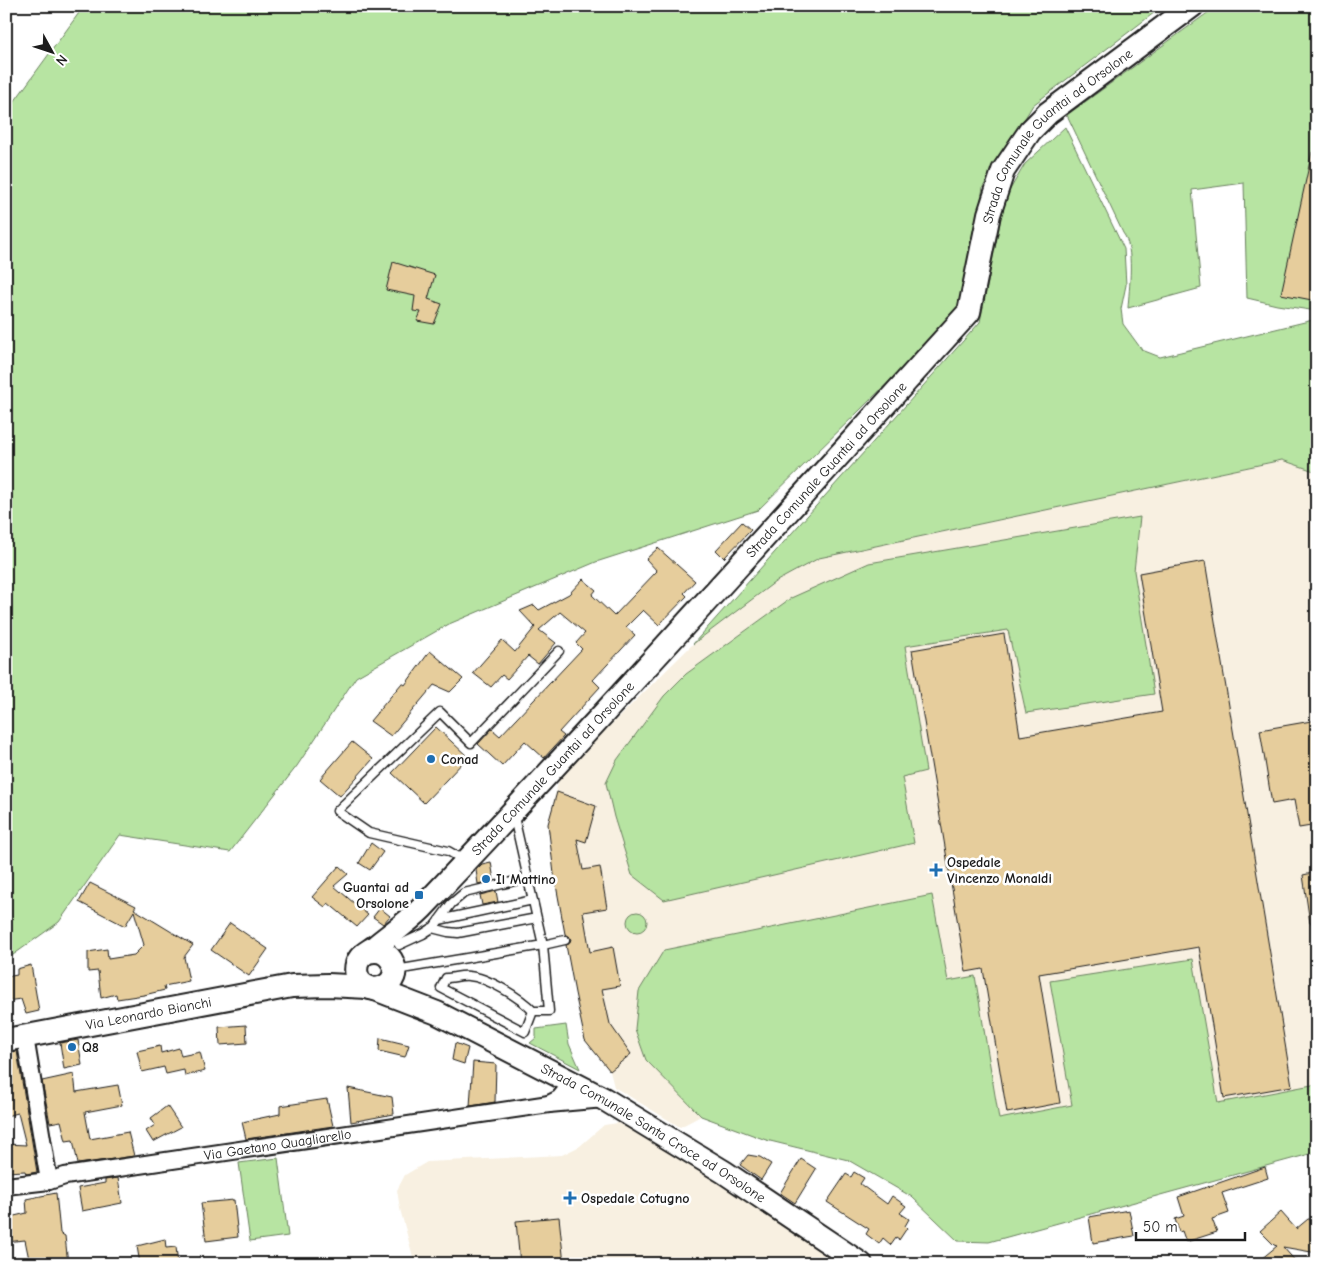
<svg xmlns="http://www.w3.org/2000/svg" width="1323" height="1270" font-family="'Comic Neue',sans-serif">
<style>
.built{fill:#f8f0e1}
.green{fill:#b7e4a2;stroke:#6a805f}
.building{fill:#e6cd9c;stroke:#1c1c1c}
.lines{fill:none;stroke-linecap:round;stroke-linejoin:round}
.lane-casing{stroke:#1c1c1c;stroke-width:11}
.street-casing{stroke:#1c1c1c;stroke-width:20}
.secondary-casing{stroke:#1c1c1c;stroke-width:26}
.lane{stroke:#fff;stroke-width:8}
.street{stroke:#fff;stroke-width:16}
.secondary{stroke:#fff;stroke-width:22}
.poi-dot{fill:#1f6fb2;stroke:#fff;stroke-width:2}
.labels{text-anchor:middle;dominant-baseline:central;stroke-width:5;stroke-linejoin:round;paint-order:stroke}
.street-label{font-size:14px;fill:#1c1c1c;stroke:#fff}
.poi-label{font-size:14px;font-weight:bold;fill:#1c1c1c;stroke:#fff;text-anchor:start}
</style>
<rect width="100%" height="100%" fill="#fff"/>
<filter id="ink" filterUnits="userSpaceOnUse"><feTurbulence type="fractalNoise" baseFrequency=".02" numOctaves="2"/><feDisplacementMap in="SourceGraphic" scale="10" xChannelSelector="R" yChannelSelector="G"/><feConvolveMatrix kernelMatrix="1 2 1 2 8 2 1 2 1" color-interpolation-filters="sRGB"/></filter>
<g filter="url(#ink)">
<path class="built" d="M1283 460 1317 472V1152L958 1241 912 1197 848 1160 766 1140 701 1116 680 1127 614 1087 610 1071 585 1040 561 916 548 824 560 775 693 644 775 582 819 558Z
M618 1123 629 1128 660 1146 844 1264H415L400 1209 397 1190 405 1175 427 1162 562 1155 580 1146 604 1125Z"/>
<path class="green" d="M84 6H1163L1033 105 983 187 963 309 758 510 596 562 449 624 356 677 297 766 230 852 120 835 59 922 6 960V113Z
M1217 6H1317V311L1277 305 1247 298 1244 183 1192 190 1201 288 1128 308C1129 289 1135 248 1123 233L1067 115Z
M1065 127 1124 249 1126 285 1121 309 1123 324 1142 350 1160 357 1317 319V472L1282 460 819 558 775 582 693 644 980 322 1005 198 1025 164Z
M1140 517 1134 571 1154 694 1026 713 1008 630 905 646 926 771 902 777 914 843 664 900 632 875 614 817 606 783 617 760 664 696 686 674 791 598 869 563Z
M932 895 948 981 975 976 999 1119 1072 1105 1050 981 1193 959 1218 1103 1317 1084V1152L989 1242 958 1241 912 1197 848 1160 766 1140 701 1116 646 1060 635 1029 639 991 664 950Z
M627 922a10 10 0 1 1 20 0a10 10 0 1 1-20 0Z
M566 1025 569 1044 580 1069 530 1043 536 1038V1029Z
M278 1158 288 1236 250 1241 239 1163Z"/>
<path class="building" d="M1312 152 1317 153V267L1312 288 1317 289V301L1281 294Z
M393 262 435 275 428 299 442 304 434 324 417 321 421 312 413 311 415 296 386 290Z
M742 522 751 530 724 558 716 550Z
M658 548 695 581 684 593 687 596 659 625 643 610 626 627 635 635 593 680 600 687 559 732 564 736 544 758 525 741 502 766 478 744 492 729 500 736 582 649 576 643 585 633 560 612 539 630 556 643 538 664 528 656 507 679 502 675 491 687 473 673 502 640 515 652 535 627 520 611 534 605 539 610 569 594 583 579 596 590 592 595 614 616 657 571 646 559Z
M1205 561 1292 1086 1224 1098 1199 947 1039 974 1060 1103 1007 1113 983 969 966 972 912 650 1004 634 1020 736 1162 712 1139 573Z
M430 651 463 679 450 692 434 685 391 736 370 721 402 683 405 685Z
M1317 720V825L1299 828 1294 800 1272 804 1260 730Z
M436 727 468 757 424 803 392 773Z
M352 742 373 759 340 796 320 779Z
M557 792 596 806 586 842 577 839 583 870 600 867 607 908 583 912 590 952 613 947 620 986 602 989 610 1024 631 1054 610 1071 585 1040 575 993 566 945 569 944 571 939 569 936 565 934 554 874 548 824Z
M371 843 383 852 370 870 359 863Z
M491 862 494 880 478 884 476 870 482 864Z
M339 866 348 874 334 886 368 915 357 927 328 903 325 907 312 897Z
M1317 872V922L1310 923 1303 875Z
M90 883 136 906 134 909 193 945 184 957 189 981 164 986 165 990 144 995 117 999 116 994 101 998 98 971 88 972V952L107 949 108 959 134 955 144 945 134 911 125 926 79 902Z
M496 891 498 902 482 905 480 895Z
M380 908 390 916 383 924 373 917Z
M230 923 268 949 249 976 211 950Z
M31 965 39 1011 26 1014 21 999 6 1001V977L17 975V969Z
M246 1025 247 1043 220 1045 219 1027Z
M380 1038 409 1045 405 1057 379 1051Z
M78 1040 82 1065 64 1069 60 1043Z
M455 1043 468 1048 464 1064 452 1060Z
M160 1046 161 1053 179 1048 181 1056 200 1052 205 1071 185 1076 184 1070 166 1074 164 1067 142 1072 137 1051Z
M17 1051 37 1172 26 1174 25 1171 6 1172V1144L26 1145 18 1113 6 1116V1053Z
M473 1062 496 1064 495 1102 470 1106Z
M74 1074 76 1092 118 1085 122 1105 85 1112 90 1139 128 1132 134 1156 78 1164 73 1140 66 1141 61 1121 50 1123 42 1081Z
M348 1088 392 1097 394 1114 351 1122Z
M327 1099 333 1126 246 1139 242 1122 280 1114V1106Z
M167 1106 181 1127 153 1142 146 1131 155 1125 151 1118Z
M748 1155 760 1157 771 1164 761 1180 740 1165Z
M801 1159 816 1169 795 1203 780 1193Z
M1265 1167 1268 1178 1222 1193 1229 1213 1212 1219 1217 1232 1186 1242 1182 1231 1179 1232 1175 1219 1184 1216 1178 1197Z
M854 1172 864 1178 860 1184 887 1204 892 1196 906 1206 900 1213 909 1219 905 1226 907 1228 899 1240 896 1238 891 1245 883 1238 879 1244 866 1234 869 1229 827 1202 846 1174 851 1177Z
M118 1178 122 1203 82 1211 78 1188 105 1183V1180Z
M56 1193 60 1233 65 1236 68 1264H30L25 1240 6 1242V1218L27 1213 26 1199Z
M234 1200 238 1237 206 1241 201 1203Z
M1129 1210 1134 1236 1093 1243 1089 1217Z
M1281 1212 1296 1229 1308 1219 1317 1220V1253L1283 1247 1298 1264H1255L1277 1246 1274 1245 1260 1231Z
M559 1217 564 1264H520L516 1221Z
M165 1239 166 1248 176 1247 178 1264H140L137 1246Z"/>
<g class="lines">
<defs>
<path id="lane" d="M464 860 448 851 369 833 337 811 440 712 471 743 559 651
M439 920 533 900
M432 928 448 932 458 933 537 918
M399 945 423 934 434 927 451 904 464 893 528 878
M396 970 543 945 514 817
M533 1011 525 1032 441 988 446 978C453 978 461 975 469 976 487 977 521 998 533 1011H549L543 945 565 940"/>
<g id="street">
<path d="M25 1037 49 1181"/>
<path d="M549 1104 604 1099"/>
<path id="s1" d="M6 1186 49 1181 65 1176 549 1104 559 1099 573 1082"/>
</g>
<g id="secondary">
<path id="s2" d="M368 952C393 945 405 978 383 987 376 990 369 989 364 985 355 979 354 966 360 958 364 953 371 950 376 946 392 933 408 922 422 908 608 712 788 511 969 312L989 214 1003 171 1030 131 1048 113 1192 6"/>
<path id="s3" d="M375 989 437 1013 604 1099 724 1172 861 1264"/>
<path id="s4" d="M6 1040 292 986 328 985 368 987"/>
</g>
</defs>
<use href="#lane" class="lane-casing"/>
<use href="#street" class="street-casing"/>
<use href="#secondary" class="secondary-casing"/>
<use href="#lane" class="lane"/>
<use href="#street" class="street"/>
<use href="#secondary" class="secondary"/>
</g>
</g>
<g class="poi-dot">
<circle cx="431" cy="759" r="5"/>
<path d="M933.5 862.5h5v5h5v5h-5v5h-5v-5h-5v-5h5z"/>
<circle cx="486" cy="879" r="5"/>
<rect x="414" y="890" width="10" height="10" rx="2.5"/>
<circle cx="72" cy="1047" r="5"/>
<path d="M567.5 1190.5h5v5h5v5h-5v5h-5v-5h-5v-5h5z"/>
</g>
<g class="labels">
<g class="street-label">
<text stroke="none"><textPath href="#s2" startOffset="1204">Strada Comunale Guantai ad Orsolone</textPath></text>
<text stroke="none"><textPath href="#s2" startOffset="785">Strada Comunale Guantai ad Orsolone</textPath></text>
<text stroke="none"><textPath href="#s2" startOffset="380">Strada Comunale Guantai ad Orsolone</textPath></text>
<text stroke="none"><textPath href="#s4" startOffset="145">Via Leonardo Bianchi</textPath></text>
<text stroke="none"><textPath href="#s3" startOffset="314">Strada Comunale Santa Croce ad Orsolone</textPath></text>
<text stroke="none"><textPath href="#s1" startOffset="275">Via Gaetano Quagliarello</textPath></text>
</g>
<g class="poi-label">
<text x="441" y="759">Conad</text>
<text x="947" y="862">Ospedale<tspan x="947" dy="16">Vincenzo Monaldi</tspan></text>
<text x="496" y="879">Il Mattino</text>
<text x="409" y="887" text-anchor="end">Guantai ad<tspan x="409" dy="16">Orsolone</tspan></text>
<text x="82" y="1047">Q8</text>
<text x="581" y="1198">Ospedale Cotugno</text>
</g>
</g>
<rect width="1323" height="1270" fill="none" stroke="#fff" stroke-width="25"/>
<rect x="12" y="12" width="1298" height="1245" fill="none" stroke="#1c1c1c" stroke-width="2" filter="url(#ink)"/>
<g transform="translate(52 52) rotate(130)" stroke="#ffffff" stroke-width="4" paint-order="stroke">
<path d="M0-4L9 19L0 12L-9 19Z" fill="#1c1c1c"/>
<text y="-8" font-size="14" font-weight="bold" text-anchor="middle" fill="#1c1c1c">N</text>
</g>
<path d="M1136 1232v8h109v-8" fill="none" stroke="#1c1c1c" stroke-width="2.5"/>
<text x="1143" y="1232" font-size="15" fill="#1c1c1c" stroke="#ffffff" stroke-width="4" paint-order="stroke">50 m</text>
</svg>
